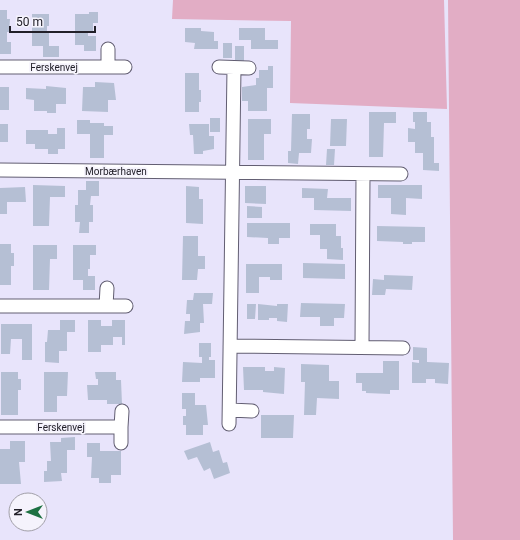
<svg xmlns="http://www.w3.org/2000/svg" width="520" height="540" font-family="Roboto,sans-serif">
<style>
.green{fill:#e2adc5}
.building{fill:#b5bfd4}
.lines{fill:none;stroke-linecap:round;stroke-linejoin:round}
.minor-casing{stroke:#625e72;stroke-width:15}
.minor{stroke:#fff;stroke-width:13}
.labels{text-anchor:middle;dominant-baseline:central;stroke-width:3.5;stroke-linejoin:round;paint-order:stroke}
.street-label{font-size:10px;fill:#222029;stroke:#f5f3fc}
</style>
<rect width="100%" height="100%" fill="#e8e4fb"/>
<path class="green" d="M173 0H444L447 109 290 103 291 21 172 19Z
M448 0H520V540H453Z"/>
<path class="building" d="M0 10H7V19H10L9 32H7V42H11V54H0Z
M89 12H98V23H93V31H88V36H96V51H84V45H75V14H89Z
M32 14H49V26H47V33H49V46H59V57H43V46H32Z
M185 28H201V31L214 32V41H218V49H194L195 43 185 42Z
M239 28H265V40H278V49H251V40H239Z
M223 43H232V58H223Z
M235 46H244V63H235Z
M268 66H273V88H267V111H248V101H242V87L256 85V78H259V70H268Z
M185 73H199V90H201V102H199V112H185Z
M95 82 114 83 116 100H108V112L82 111 83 87H95Z
M46 86 66 88V104H56V113H47V111H34V100L26 99V88L46 89Z
M0 87H9V110H0Z
M369 112H396V123H384L383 157H369Z
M413 112H427V122H431V137H434V163H439V171L423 170V153H415V142H408V128L415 129V122H413Z
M292 114H310V129H307V139H312L311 153H299L298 164 288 163V151H291Z
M210 118H220V132H210Z
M248 119H271V134H264V160H248Z
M331 119H347L346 146H330Z
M77 120H90V123H104V126H113V135H104V158H90V134H77Z
M0 124H8V142H0Z
M189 124H209V136H214V149L203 151V154H194L193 135H190Z
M57 128H65V149H58V154H48V149H35V144H26V130H48V134H57Z
M327 149H335L334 165H326Z
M86 181H99V196H91L90 205H93V222H89V233H79L80 222H75V205H78V190H86Z
M33 185 65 186V197H50L49 226H33Z
M378 185H422V199L406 198V215L391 214V198H378Z
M186 186 199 187V199H203V224L186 223Z
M245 186H266V204L245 203Z
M25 187 26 202H7V214H0V188Z
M302 188 328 189 327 198H351V211L314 210V198H302Z
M247 206 262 207V218H247Z
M247 223H290V238H279V244H268V238L247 237Z
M310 224H336V236H341V248H343V260L327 259V249H320V235H310Z
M377 226 425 227V242H412V244H403V242L377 241Z
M183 236H198V256H205V269H198L197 280H182Z
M0 244H11V253H14V266H11V285H0Z
M33 245H57V259H50L49 290H33Z
M73 245H96V255H90V269H88V276H95V290H83V280H73Z
M303 263 345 264V279L303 278Z
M246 264H282V280H270V277H259V293H246Z
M384 275 413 276 412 290 386 289 385 295H372L373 279 384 280Z
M194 293H213L212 304H203L204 323H200V332L184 334 185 321H190V314H186L187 300H193Z
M301 303 345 304 344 318H334V326H320V317H300Z
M247 304H256L255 319H247Z
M258 304 277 306V304H288L287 322 277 321V318H269V320H258Z
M60 320H75V332H67V351H59V363L45 362V342H47L48 330H60Z
M88 320H101V326H112V320H125V345H122V337H113V345H101V352H88Z
M1 324H32V360H22V339H11L10 354H1Z
M199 343H211V357H209V360H215V378H200V382H182L183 362 202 363V357H199Z
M413 347 427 348V362L449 363 448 384 435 383V379H426V383H412V362L419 363V360H413Z
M383 361H399V390H390V394L366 393V391H362V383H356V373H383Z
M301 364 329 365V381H339V399L317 398 316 415H304L305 382H301Z
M243 367H265V371H274V367L285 368 284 394 263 392V390H244Z
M1 372H18V379H21V390H18V415H1Z
M44 372H68L67 396H57V412H44Z
M95 372H116V380H121L122 404H107V400H88L87 385H98V379H96Z
M182 393H195V405H206L208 425H203V435H186V425H183V416H186V409H182Z
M261 415H294L293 438H261Z
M75 437V450H67V473H61L62 481 44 482V471H47V461H51L50 442H61V438Z
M10 441H25V462H19L21 484H0V449H10Z
M210 442 213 452 219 450 223 463 227 462 230 473 214 479 210 468 204 471 197 457 188 460 184 451Z
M87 443H100V451H121V475H111V483H99V478H91L92 457H87Z"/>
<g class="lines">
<defs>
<path id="minor" d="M108 49V67
M0 67H125
M219 67 249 68
M0 170 401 174
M0 306H126
M106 306 107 288
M230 346 403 348
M362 347 363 174
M230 410 252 411
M229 424 234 68
M0 427H121V443
M121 427 122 411"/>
</defs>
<use href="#minor" class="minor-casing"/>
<use href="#minor" class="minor"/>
</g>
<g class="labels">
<g class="street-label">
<text x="54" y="67">Ferskenvej</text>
<text x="116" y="171">Morbærhaven</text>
<text x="61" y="427">Ferskenvej</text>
</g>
</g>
<g transform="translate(28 512) rotate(270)"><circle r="19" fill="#f5f3fc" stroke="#a19fa8"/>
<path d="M0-3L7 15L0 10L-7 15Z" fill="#1d7142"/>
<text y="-6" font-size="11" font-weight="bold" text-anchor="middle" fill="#222029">N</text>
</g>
<path d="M10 26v6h85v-6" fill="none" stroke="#222029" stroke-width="2"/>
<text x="16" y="26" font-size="12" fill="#222029" stroke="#f5f3fc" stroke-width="3" paint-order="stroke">50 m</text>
</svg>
